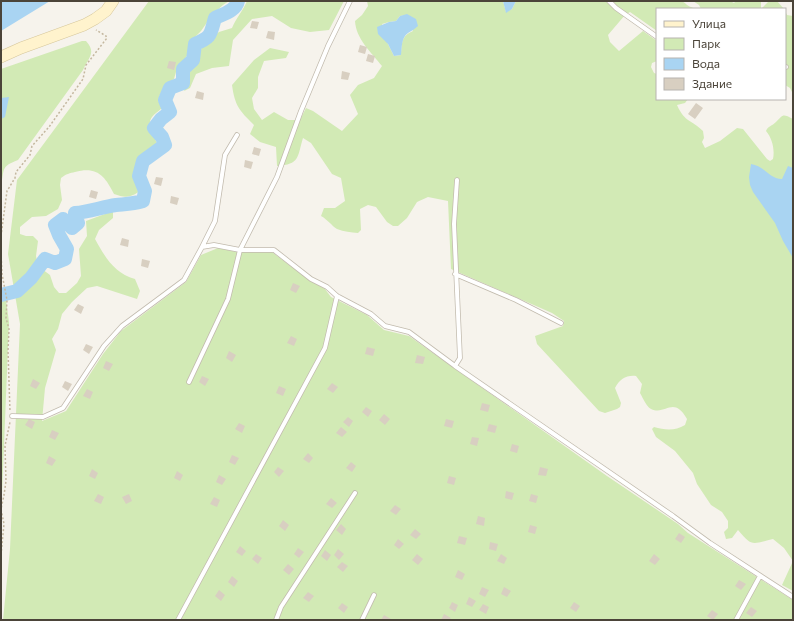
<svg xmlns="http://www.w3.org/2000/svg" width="794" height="621" viewBox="0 0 794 621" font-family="Commissioner,sans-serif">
<rect width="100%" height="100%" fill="#f6f3ec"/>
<path fill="#d2eab5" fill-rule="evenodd" d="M149,1H229L223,5L213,14L201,31L191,41L188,54L176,72L174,79C165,83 161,91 158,100L162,108C159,111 154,114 152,117C146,125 154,136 157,143C152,149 143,153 140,157C132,168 136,179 141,190C131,198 125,198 114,194C105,176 97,166 75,172C70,173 66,174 61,178L60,185L62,200L58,209L46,216L32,217L20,227V234L26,236H33L38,241L36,256L38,266L50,275L54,287L59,293H66L77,283L81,276L79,249L87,236L86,221L113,211V218L99,230L95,239C105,257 114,273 135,279L140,291L137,299L97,286L87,288L72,302L62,314L58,329L52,339L56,350L45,388L42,421L66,411L103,354L121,331L186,282L201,255L218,248L237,252H272L309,280L325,289L331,297L367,315L384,330L409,336L607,476L678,524L688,533L793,600V620H3L10,549L20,324L8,254L17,180Z
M247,1H344L329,30L310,32L291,28L272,16L252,19L233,40L229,66L212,68L196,74L190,88L184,91L187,84L188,70L198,61L202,46L204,43L219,32L232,28C236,18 243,11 247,1Z
M367,1H503L506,12L512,9L516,1H641V2L648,1H681C685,2 687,6 691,7C694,9 696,7 699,9H657V31L630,12L625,15L608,35L610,42L619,51L643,31L657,41V61L652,63L651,67L654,73L657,74V99H688L685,103L677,105C685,123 691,119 703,131L704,138L702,142L705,148L720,141L737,128L743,129L767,159L770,161L773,159C775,149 772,138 766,131C768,126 772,126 776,122C783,115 782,113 793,119V591L782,585L793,561L784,548L773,539C752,544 752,547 738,530L732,538L726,539L724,532L728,528V521L722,512L711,505L697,484L693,473L675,451L656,437L652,429L654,427C665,430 675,431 685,425L687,419C673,395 666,416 651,409C646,406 643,398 640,393L642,384L636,376C626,375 620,379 615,388L621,403L620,407L617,409L605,413L599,411L537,344L535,336L563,326L564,321L552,313L451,269L448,201L428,197L417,202L407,218L398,226H393L387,222L376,207L368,205L360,209L361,230L358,233C351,232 344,232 337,229C332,226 327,219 321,216L324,208H335L345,201L341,178L332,174L311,143L303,138C297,158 300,164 277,166L276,147L260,142L250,134L254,125C239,110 235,106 232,85L254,60L270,48L289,52L286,58L264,61L258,77V88L252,98L254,109L262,120L274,112L288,120H300L306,108L313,111L342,131L358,114L350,95L358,85L374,78L382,66C371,52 356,39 355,21L362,15L368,6ZM407,15L413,31C401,36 402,43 401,55L394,56L388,44L382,24L389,22L396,21L400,16Z
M693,1H730L734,3L736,1H761V9H701L699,5Z
M777,1L784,9H761L768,2Z
M785,11L787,15L793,16V94L790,88L785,85Z
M82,41H86C97,53 88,58 83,70L18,160C0,167 5,169 1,185V69Z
M1,297H4L6,300L9,322L1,520Z"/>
<path fill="#a9d4f2" d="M1,1H50L1,31Z
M503,1H516L512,9L506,13Z
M407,14L416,19L418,26C415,29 411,31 408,33C401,38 402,48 401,55L394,56L388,44L378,34L377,27L389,22L396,21L400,16Z
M9,97L5,117L1,119V98Z
M751,164C765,166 769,179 782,179L788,166L793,168V258L783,241L775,223L753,192L750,185L749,177Z"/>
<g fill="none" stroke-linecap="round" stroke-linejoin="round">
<path stroke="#a9d4f2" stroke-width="14" d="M1,295L17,291L31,278L45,259L55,263L65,259L67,249L59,235L55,225L63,219L72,228L78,223L75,213C89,212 102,207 116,205C126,204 133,204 143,201L145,191L139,176L143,161L165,145L162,137L154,128L161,119L170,112L165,100L170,88L183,83V69L193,60L195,44C212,37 210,35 215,18C223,14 236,11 238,1"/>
</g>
<path fill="#d8cfc1" d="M252,21L259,22L257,29L250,28Z
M268,31L275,32L274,40L266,38Z
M360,45L367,47L365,54L358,52Z
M368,54L375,56L373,63L366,61Z
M169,61L176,62L174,70L167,68Z
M342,71L350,73L348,80L341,79Z
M197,91L204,93L203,100L195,98Z
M696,103L703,108L695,119L688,114Z
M254,147L261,149L259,156L252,154Z
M245,160L253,162L251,169L244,167Z
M156,177L163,178L161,186L154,184Z
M91,190L98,192L96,199L89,197Z
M171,196L179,198L177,205L170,203Z
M122,238L129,240L128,247L120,245Z
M142,259L150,261L148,268L141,266Z
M293,283L300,286L296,293L290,290Z
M78,304L84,307L81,314L74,310Z
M291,336L297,339L294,346L287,343Z
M86,344L93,347L89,354L83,350Z
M367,347L375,349L373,356L365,354Z
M229,351L236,355L232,362L226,358Z
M417,355L425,357L423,364L415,363Z
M106,361L113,364L109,371L103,368Z
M202,376L209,379L205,386L199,382Z
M33,379L40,383L36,389L30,386Z
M65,381L72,384L68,391L62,387Z
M332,383L338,387L333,393L327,389Z
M279,386L286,389L283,396L276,393Z
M87,389L93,392L90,399L83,396Z
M482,403L490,405L488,412L480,410Z
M366,407L372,411L368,417L362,412Z
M384,414L390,419L385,425L379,420Z
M348,417L353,421L349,427L343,422Z
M29,419L35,422L32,429L25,425Z
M446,419L454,421L452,428L444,426Z
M239,423L245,426L242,433L235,429Z
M489,424L497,426L495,433L487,431Z
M341,427L347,432L342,437L336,433Z
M52,430L59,433L55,440L49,437Z
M472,437L479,438L477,446L470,444Z
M512,444L519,446L517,453L510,451Z
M308,453L313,458L309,463L303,459Z
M232,455L239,458L235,465L229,462Z
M49,456L56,460L52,466L46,463Z
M351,462L356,466L352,472L346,468Z
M278,467L284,471L279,477L274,472Z
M540,467L548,469L546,476L538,475Z
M92,469L98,473L95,479L89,476Z
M177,471L183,475L180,481L174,478Z
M219,475L226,479L222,485L216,482Z
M449,476L456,478L454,485L447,483Z
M506,491L514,493L512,500L505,498Z
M98,494L104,497L101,504L94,501Z
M129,494L132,501L126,504L122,497Z
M531,494L538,496L536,503L529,501Z
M214,497L220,500L217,507L210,504Z
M331,498L337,503L332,508L326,504Z
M395,505L401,509L396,515L390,511Z
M478,516L485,518L484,526L476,524Z
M283,520L289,525L285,531L279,526Z
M341,524L346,529L342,535L336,530Z
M530,525L537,527L535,534L528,532Z
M415,529L421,534L416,539L410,535Z
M679,533L685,537L681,543L675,539Z
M459,536L467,538L465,545L457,543Z
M398,539L404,544L399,549L394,545Z
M490,542L498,544L496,551L489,549Z
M240,546L246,551L242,556L236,552Z
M298,548L304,552L299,558L294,554Z
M338,549L344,554L339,560L334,555Z
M325,550L331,555L327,561L321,556Z
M256,554L262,558L258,564L252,559Z
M417,554L423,559L418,565L412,560Z
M501,554L507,558L504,564L497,561Z
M654,554L660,559L655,565L649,561Z
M342,562L348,566L343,572L337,567Z
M288,564L294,569L289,575L283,570Z
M458,570L465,574L462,580L455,577Z
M232,576L238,581L234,587L228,582Z
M739,580L746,584L741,590L735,586Z
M482,587L489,590L485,597L479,594Z
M504,587L511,591L507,597L501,594Z
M219,590L225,595L221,601L215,596Z
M308,592L314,596L309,602L303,598Z
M469,597L476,601L472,607L466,604Z
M452,602L458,605L455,612L449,608Z
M574,602L580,606L576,612L570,608Z
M342,603L348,607L344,613L338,608Z
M483,604L489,607L486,614L479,610Z
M751,607L757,611L752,617L746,613Z
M712,610L718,614L713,620L707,616Z
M444,614L451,618L449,620H441Z
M384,615L391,619L390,620H381Z"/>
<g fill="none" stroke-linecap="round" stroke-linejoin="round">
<defs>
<path id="lane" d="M609,1L616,8L657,37
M785,67H786
M202,247L215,221L225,155L237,135
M455,274L516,300L561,323
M455,366L460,358L454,224L457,180
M189,382L228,299L240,250L277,177L301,111L328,46L350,1
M12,416L43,417L63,408L104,346L122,326L184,280L202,247L214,245L240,250H274L311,279L327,287L337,296L371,314L385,326L409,332L455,366L673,516L710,543L793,597
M178,620L325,348L337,296
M276,620L281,607L355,493
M362,620L374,595
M736,620L760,576"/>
<path id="secondary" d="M1,57L21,48L84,25L95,19L106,11L113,1"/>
</defs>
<use href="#lane" stroke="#c2bbae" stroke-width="5.5"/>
<use href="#secondary" stroke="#d6c79b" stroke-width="12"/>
<path stroke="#c4b79f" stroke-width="1.5" stroke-dasharray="2 2" stroke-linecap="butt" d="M1,236L7,191L15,178L16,172L30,155L32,146L49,127L83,79L86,65L107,38L106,36L96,30
M1,253L2,274L7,300L6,318L9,329L8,351L10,412
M1,555L4,524L1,509L4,495L6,481L5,446L10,422"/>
<use href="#lane" stroke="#fff" stroke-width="4"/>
<use href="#secondary" stroke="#fff3cd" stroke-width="11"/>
</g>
<rect width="794" height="621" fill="none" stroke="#4b4439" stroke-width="4"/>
<rect x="656" y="8" width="130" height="92" fill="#ffffff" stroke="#b7b4b0"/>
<rect x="664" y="21" width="20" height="6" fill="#fff3cd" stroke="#b7b4b0"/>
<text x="692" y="28" font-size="12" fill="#4b4439">Улица</text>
<rect x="664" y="38" width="20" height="12" fill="#d2eab5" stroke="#b7b4b0"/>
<text x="692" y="48" font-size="12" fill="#4b4439">Парк</text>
<rect x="664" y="58" width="20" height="12" fill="#a9d4f2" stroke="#b7b4b0"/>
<text x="692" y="68" font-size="12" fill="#4b4439">Вода</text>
<rect x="664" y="78" width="20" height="12" fill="#d8cfc1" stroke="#b7b4b0"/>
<text x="692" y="88" font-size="12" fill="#4b4439">Здание</text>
</svg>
